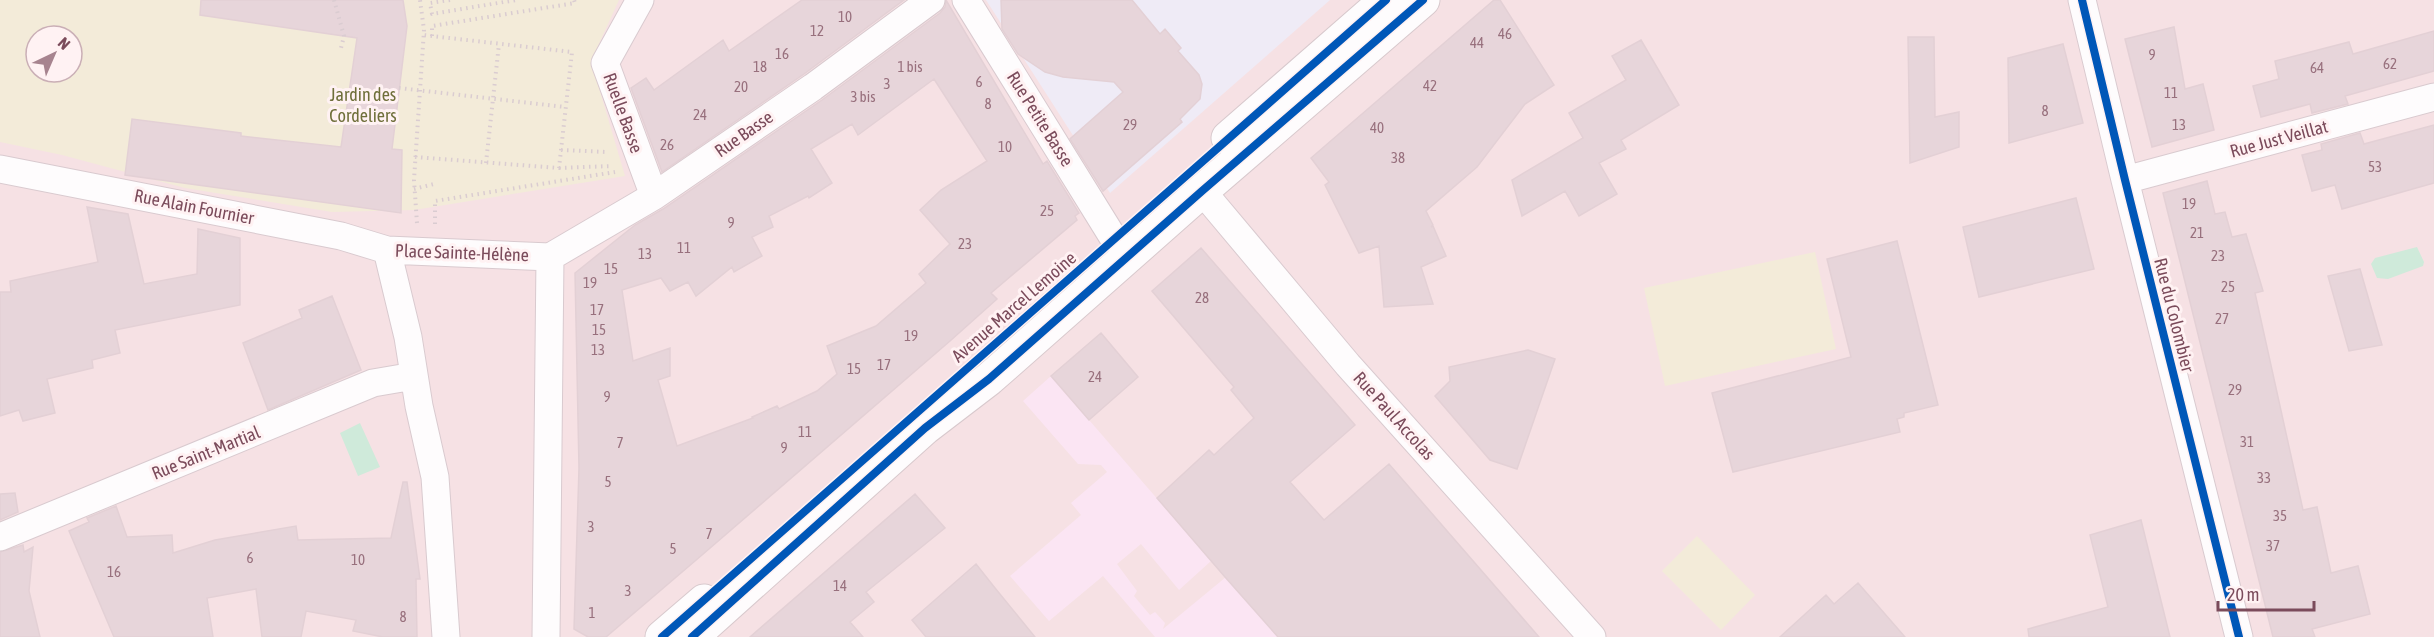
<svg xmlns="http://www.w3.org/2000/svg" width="2434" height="637" viewBox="0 0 2434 637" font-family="'Asap Condensed',sans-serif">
<rect width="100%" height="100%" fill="#faeef0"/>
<path fill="#f6e1e4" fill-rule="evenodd" d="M0,0H2434V637H0ZM36,36H72V72H36Z"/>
<path fill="#efebf6" d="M986,0H1330L1110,193Z"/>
<path fill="#fbe5f3" d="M1051,376L1211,561L1179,590L1141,544L1117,564L1137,591L1134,596L1150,615L1155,612L1165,623L1163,629L1226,577L1278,637H1155L1103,576L1049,621L1010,576L1081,515L1071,503L1107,472L1101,465L1078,464L1023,401Z"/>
<path fill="#f3ebd9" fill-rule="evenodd" d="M0,0H619L591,61L625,176L414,210L332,212L185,188L62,155L0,142ZM36,36H72V72H36Z
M1815,252L1836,349L1665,386L1644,288Z
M1697,536L1755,595L1721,630L1662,571Z"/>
<path fill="#cfeada" d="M2417,247L2424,262L2423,266L2388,279L2377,278L2371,264L2375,258Z
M360,423L380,467L358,476L340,433Z"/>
<path fill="#e7d5da" stroke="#e3d0d5" stroke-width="1.5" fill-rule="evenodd" d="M201,0H403L407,26L392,149L402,150L401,213L125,175L132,119L241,133V136L341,147L357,38L200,15Z
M802,0H904L804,74L662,172L631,88L646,78L654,90L723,40L729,51Z
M946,0L1043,164L1047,161L1079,213L1075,216L1077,220L991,293L997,299L950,341L702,555L606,637H588L574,629L579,468L575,273L635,225L663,209L822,100L940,13L945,7ZM934,79L987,161L941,190L920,210L950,244L919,274L926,283L876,326L827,346L837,374L817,391L779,409L777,406L752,417L753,418L677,446L658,380L670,376V348L633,361L622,290L661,278L670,291L688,282L696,296L732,267L734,272L762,256L752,237L773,227L769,216L808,196L809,198L832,183L811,149L852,124L858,135Z
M1001,0H1132L1160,34L1165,29L1181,48L1178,51L1199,75L1202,84L1200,99L1180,119L1182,122L1103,191L1070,139L1123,92L1114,82L1063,77L1045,72L1018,54L1002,29Z
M1494,0H1500L1554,85L1525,104L1477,167L1426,211L1433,225L1431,227L1433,226L1446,256L1421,267L1433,304L1384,307L1379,246L1359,253L1325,185L1329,182L1311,158Z
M2174,27L2185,89L2203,84L2214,130L2152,147L2125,39Z
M2434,31V71L2345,96L2348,104L2312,113L2310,104L2261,117L2253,86L2279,79L2275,61L2349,42L2353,54Z
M1908,37H1934L1935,117L1959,112V147L1910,163Z
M1641,40L1679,105L1621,140L1626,149L1599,163L1617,194L1579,216L1565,191L1522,216L1512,180L1583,138L1569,113L1626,80L1612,56Z
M2063,44L2083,123L2009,143L2008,58Z
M2434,125V183L2342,209L2335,185L2312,191L2302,155L2322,150L2321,144L2360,133L2364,144Z
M2207,181L2215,214L2225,212L2232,237L2246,234L2263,291L2255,293L2303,510L2317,507L2331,573L2358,566L2370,614L2312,629L2315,637H2273L2163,193Z
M2076,198L2094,269L1979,297L1963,227Z
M87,207L128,214L144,284L197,274L198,229L240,238V305L115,330L120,353L92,360L93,368L47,379L55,413L23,421L19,410L0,416V292H11L10,281L98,262Z
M1897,241L1938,405L1904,413V417L1897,419L1900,432L1733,472L1712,393L1851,357L1827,259Z
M1201,248L1355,425L1290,482L1324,520L1389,464L1539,637H1278L1225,577L1157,498L1209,450L1214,455L1254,418L1231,390L1234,387L1152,291Z
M2360,269L2382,345L2349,351L2328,276Z
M332,296L361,370L268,410L243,343L302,318L299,310Z
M1101,333L1138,377L1089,420L1051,376Z
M1528,350L1555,359L1517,469L1490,460L1435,396L1450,381L1449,367Z
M403,482H407L420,579H416L417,637H383L353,631L356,620L306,611L301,637H262L256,589L207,598L213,637H114L69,531L89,522L87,518L116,506L127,537L172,535L173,553L215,540L296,526L298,540L391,538Z
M15,493L18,512L0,520V494Z
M915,494L945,528L866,592L874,602L850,622L863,637H750Z
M2141,520L2170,637H2029L2028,629L2108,607L2090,535Z
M23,545L24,552L33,547L29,591L40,637H0V552Z
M976,564L995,588L1035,637H926L912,620Z
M1858,583L1905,637H1780L1826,595L1834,604Z"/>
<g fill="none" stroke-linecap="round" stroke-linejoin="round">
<defs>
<path id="street" d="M640,0L605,63L654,196
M966,0L1114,239
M2082,0L2125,180L2239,637
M0,169L341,236L387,250L550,257
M2125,180L2434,97
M1202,191L1348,365L1592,637
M387,250L408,337L419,406L435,477L446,637
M550,257L654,196L813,87L931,0
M0,537L373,383L414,376
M546,637L550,257"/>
<path id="secondary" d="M1228,138L1386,0
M662,637L704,601
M692,637L925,428L989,379L1202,191L1423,0"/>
</defs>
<use href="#street" stroke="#d9cacf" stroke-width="29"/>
<use href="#secondary" stroke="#d8c9cd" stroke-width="35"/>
<path stroke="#daccd1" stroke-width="4" stroke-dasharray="1.5 4.5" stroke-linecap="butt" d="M334,0L344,36L341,48
M450,0L430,3L432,14L516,0
M432,36V26L575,3L574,0
M399,88L565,107
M561,150L607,152
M415,157L559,168L572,52L423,35
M486,163L499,44
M559,168L612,166
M414,189L434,184
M417,223L414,180L424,30L420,0
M435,224V201L615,172"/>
<use href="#street" stroke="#fefcfd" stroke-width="27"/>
<use href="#secondary" stroke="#fefcfd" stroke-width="33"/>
<defs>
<path id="cycleway" d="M2082,0L2125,180L2239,637
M662,637L1386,0
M692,637L925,428L989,379L1202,191L1423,0"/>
</defs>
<use href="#cycleway" stroke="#fff2f3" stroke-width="11"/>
<use href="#cycleway" stroke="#0057b8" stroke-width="8"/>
</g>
<g text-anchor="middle" stroke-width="6" stroke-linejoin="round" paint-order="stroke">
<g font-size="15" fill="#98707d">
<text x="845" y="22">10</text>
<text x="817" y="36">12</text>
<text x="1505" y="39">46</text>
<text x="1477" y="48">44</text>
<text x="782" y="59">16</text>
<text x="2152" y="60">9</text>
<text x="2390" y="69">62</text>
<text x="760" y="72">18</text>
<text x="910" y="72">1 bis</text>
<text x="2317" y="73">64</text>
<text x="979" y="87">6</text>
<text x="887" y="89">3</text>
<text x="1430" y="91">42</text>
<text x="741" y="92">20</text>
<text x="2171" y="98">11</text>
<text x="863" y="102">3 bis</text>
<text x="988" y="109">8</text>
<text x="2045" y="116">8</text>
<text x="700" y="120">24</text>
<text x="1130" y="130">29</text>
<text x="2179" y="130">13</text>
<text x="1377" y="133">40</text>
<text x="667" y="150">26</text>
<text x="1005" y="152">10</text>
<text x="1398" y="163">38</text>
<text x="2375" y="172">53</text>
<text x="2189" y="209">19</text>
<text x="1047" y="216">25</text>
<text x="731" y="228">9</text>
<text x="2197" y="238">21</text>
<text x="965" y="249">23</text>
<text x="684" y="253">11</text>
<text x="645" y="259">13</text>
<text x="2218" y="261">23</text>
<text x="611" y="274">15</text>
<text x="590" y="288">19</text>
<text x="2228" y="292">25</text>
<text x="1202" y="303">28</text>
<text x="597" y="315">17</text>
<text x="2222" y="324">27</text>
<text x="599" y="335">15</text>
<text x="911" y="341">19</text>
<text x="598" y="355">13</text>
<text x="884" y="370">17</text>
<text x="854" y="374">15</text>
<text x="1095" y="382">24</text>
<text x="2235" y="395">29</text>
<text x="607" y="402">9</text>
<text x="805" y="437">11</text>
<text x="2247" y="447">31</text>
<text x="620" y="448">7</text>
<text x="784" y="453">9</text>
<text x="2264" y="483">33</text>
<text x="608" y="487">5</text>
<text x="2280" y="521">35</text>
<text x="591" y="532">3</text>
<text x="709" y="539">7</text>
<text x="2273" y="551">37</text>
<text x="673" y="554">5</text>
<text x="250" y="563">6</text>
<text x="358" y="565">10</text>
<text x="114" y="577">16</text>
<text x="840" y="591">14</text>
<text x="628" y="596">3</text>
<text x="592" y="618">1</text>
<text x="403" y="622">8</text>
</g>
<g font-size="18" fill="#6f6f3a" stroke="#fff2f3">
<text x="363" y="101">Jardin des<tspan x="363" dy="21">Cordeliers</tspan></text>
</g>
<g font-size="18" fill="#7b4b5b" stroke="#fff2f3">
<text transform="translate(623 113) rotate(70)" y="6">Ruelle Basse</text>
<text transform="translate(1040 119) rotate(58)" y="6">Rue Petite Basse</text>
<text transform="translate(744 134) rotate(-35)" y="6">Rue Basse</text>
<text transform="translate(2279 139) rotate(-15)" y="6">Rue Just Veillat</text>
<text transform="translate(194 207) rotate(11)" y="6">Rue Alain Fournier</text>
<text transform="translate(462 253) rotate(2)" y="6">Place Sainte-Hélène</text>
<text transform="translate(1014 307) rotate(-41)" y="6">Avenue Marcel Lemoine</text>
<text transform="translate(2174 315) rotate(76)" y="6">Rue du Colombier</text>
<text transform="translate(1394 416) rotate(48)" y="6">Rue Paul Accolas</text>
<text transform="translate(206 453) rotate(-22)" y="6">Rue Saint-Martial</text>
</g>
</g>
<g transform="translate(54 54) rotate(44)"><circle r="28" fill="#fff2f3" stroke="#caafb6" stroke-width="1.5"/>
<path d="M0-4.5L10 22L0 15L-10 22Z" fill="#a7848f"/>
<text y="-9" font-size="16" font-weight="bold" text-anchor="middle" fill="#7b4b5b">N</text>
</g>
<path d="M2218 601v9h96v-9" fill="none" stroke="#7b4b5b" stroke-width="3"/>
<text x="2227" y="601" font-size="18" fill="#7b4b5b" stroke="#fff2f3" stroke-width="4.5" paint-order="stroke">20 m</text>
</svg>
